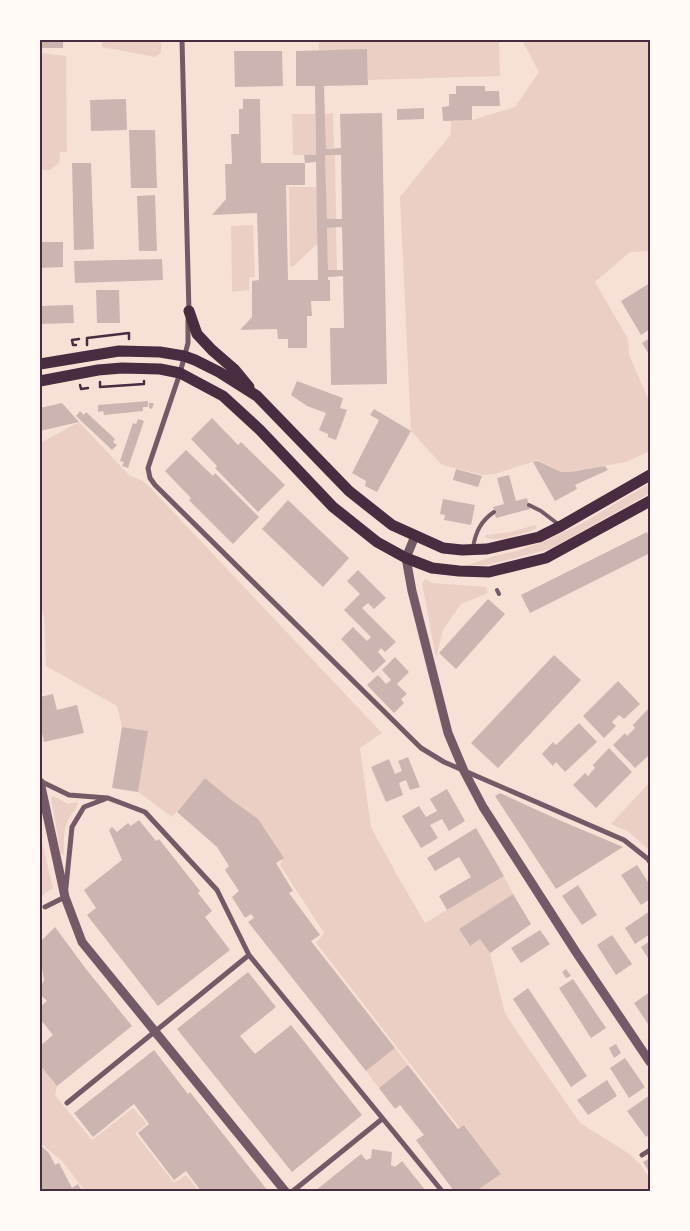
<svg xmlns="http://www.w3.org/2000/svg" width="690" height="1231" viewBox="0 0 690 1231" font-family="Roboto,sans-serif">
<rect width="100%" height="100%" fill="#f7e1d7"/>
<path fill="#ebcfc5" d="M102,40H161V53L155,57L102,47Z
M319,40L499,41L500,76L368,80L367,50H319Z
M522,40H650V251L630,252L595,282L628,339L629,355L650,403V451L626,462L570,472H561L538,460L495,474L483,475L442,465L411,431L400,197L451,134V121L472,120L515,107L539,72Z
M40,51L41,53L66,56L67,152H60L59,163L50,170H40Z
M333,113L334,148L326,149L325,114Z
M292,114H315L316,155H293Z
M325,155H335L336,219H327Z
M289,187H317L318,243L294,266L290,267Z
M253,225L255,277L249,278V290L232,292L231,226Z
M327,228H336L337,270H328Z
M79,422L129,475L145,482L382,733L360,748L371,827L397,875L425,923L504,876L513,894L459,929L469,946L480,939L490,953L505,1013L520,1036L580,1123L628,1153L640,1164L650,1179V1191H476L501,1174L465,1125L460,1128L316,943L324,933L280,865L283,858L258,819L229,798L205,778L172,817L138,792L147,731L122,727L117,706L46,666L44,615L40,608V443Z
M650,483V493L550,549L487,565L465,566L497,555L513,552L545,541L581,524Z
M535,525L537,527L536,529C521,534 499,542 485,538L486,535L511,532Z
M426,579L432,583L486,587L488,593L461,604L443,630L436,658L422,583Z
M650,782V851L629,832L611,824Z
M54,796L68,804L78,802C77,809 71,814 68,820C63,831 64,843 64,854L61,855L51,797Z
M43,846L53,888L40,897V847Z
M395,1048L408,1065L379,1088L366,1071Z
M40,1065L57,1086L55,1095L92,1140L133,1108L147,1124L135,1133L174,1183L186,1175L199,1191H85L62,1161L40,1143Z"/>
<path fill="#ccb4b1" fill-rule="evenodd" d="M42,40H63V48H42Z
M367,49L368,85L324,86L326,149L341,148L340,114L382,113L387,384L331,385L330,328H344L343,276L328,277V280H330V301H311L312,316H307V348H288V339H278L277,329L240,330L252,317V281L259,280L257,213L212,215L226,199L225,164H232L231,134H239V109H243V99H260L261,163H305V185H286L288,280H318L316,162L305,163L304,155H316L315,86H296V51ZM325,155H341L342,219H327ZM342,227L343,270H328L327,228Z
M234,51H282L283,86L235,87Z
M456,86H485V91H499L500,106H472V120L443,121L442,107L449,106V94H456Z
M126,99L127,130L91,131L90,100Z
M424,108V119L397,120V109Z
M129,130H155L157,188H131Z
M72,163H91L94,249L74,250Z
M155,195L157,251H139L137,196Z
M40,242H63V267L40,268Z
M162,259L163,280L75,283L74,261Z
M650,283V329L641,335L621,301Z
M96,290H119L120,323H97Z
M73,305L74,323L40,324V306Z
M650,338V356L642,343Z
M297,381L343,398L340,408L347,410L336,440L328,437V434L319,430L326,413L307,406L291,395Z
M148,401V407H143V411L104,415L103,411L98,412V405Z
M62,403L79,422L40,431V408Z
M149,403H154L152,409L149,408Z
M374,409L411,431L377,492L365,486L366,481L352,473L379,420L370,415Z
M80,411L84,415L86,412L115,439L113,442L117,445L112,450L76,416Z
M212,418L238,445L241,442L285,485L258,512L215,468L217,466L191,439Z
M138,419L144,421L128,468L122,466L124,462L120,461L133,423L136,424Z
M186,450L213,476L215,473L259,517L233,544L189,500L191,498L165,471Z
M538,461L561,472H570L605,466L608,470L575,485L577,489L555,501L533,462Z
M456,469L482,476L478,487L453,480Z
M509,475L516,501L527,498L530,509L496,518L493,507L504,504L497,478Z
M443,499L475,505L471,525L444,520L445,515L440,514Z
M288,500L349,558L323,587L262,529Z
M647,532L650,539V553L530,613L521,595Z
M358,570L386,598L374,609L368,603L362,608L396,642L385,652L381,648L378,652L386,661L373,673L341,639L353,627L367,641L371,637L344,610L360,594L347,581Z
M488,599L505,614L456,669L439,653Z
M554,655L581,680L498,768L471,743Z
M395,657L409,672L397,684L407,694L401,699L404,703L394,713L367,685L378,675L386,684L391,680L382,670Z
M618,681L640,704L624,719L619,715L612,722L616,726L604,738L583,716Z
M53,694L57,710L77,705L84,733L44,742L40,723V697Z
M649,708L650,754L635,768L613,745L625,733L627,736L635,728L633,725Z
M579,723L597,742L565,772L556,762L553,766L542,754L553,742L556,745Z
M122,727L148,731L138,792L112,788Z
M609,748L632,772L596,808L573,785L585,773L588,776L595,768L593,765Z
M408,757L420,787L410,790L406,780L399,783L403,795L386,802L371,767L389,759L395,774L402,771L398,761Z
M205,778L229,798L258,819L284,858L276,863L293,891L289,893L320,935L311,941L395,1048L366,1071L248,922L254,918L251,914L245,918L232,897L239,891L225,870L229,866L217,847L177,812Z
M447,789L465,821L449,831L442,819L430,825L438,838L421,848L402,816L419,806L426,817L437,811L430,799Z
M500,793L559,820L623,847L556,889L495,796Z
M139,820L156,841L159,839L200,891L198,893L212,911L205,917L230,950L158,1006L87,915L96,908L84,890L122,860L109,830L112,827L117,832L128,823L131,826Z
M476,828L504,876L447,910L439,896L471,877L459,857L435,871L427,858Z
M637,865L650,885V899L641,905L621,875Z
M578,885L597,915L582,925L562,896Z
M513,894L531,924L490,953L480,939L470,946L459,929Z
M650,911V934L635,944L625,928Z
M55,927L86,969L132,1026L57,1086L40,1065V1046L53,1035L40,1019V1007L47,1001L40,994V988L44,980L40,956V942Z
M540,930L550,944L521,963L511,948Z
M612,935L632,964L616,975L597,945Z
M650,941V961L641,947Z
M566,969L571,976L566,978L562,972Z
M248,972L276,1007L240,1036L255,1054L291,1025L362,1115L292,1172L177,1029Z
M573,979L606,1028L591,1038L559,988Z
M528,988L587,1076L571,1087L513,999Z
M650,992V1027L634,1003Z
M616,1044L621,1053L614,1058L609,1048Z
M154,1050L188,1094L190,1092L268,1191H201L186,1171L174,1180L138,1133L149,1124L134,1104L93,1137L74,1113Z
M625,1058L645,1087L629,1098L610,1068Z
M408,1065L458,1129L464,1125L501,1174L476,1191H454L416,1140L424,1135L400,1105L395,1109L379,1088Z
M607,1080L617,1096L588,1115L577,1100Z
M650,1095V1134L646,1137L627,1111Z
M40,1145L49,1153L55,1165L59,1163L72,1188L78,1184L82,1191H40Z
M372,1149L392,1152L391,1165L395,1167L402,1161L426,1191H315L361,1154L366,1160L371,1158Z
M650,1158V1173L643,1162Z"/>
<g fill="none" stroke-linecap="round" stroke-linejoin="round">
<path stroke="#4a2c40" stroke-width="2.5" d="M76,345H73L72,340L79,339
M87,345V338L129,333V339
M100,382V387L144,384V381
M80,385L81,389L88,388"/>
<path stroke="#755966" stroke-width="4" d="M529,505L541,511L558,524
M473,547C476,531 481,521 494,512
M497,590L499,594"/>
<path stroke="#755966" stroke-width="5" d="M182,40L189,312
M188,320V343L180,373L148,468L150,478L155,485L421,748L444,762L624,840L648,859L650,862
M40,781L69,795L108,798L145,812L217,890L249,955L442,1191
M45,907L65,897L72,827L84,807L105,799
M67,1103L249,955
M642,1155L650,1150
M293,1191L382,1119"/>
<path stroke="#755966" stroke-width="9" d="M415,536L406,558L412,591L448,733L464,771L483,807L576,952L650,1062
M40,782L65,897L82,942L285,1191"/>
<path stroke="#4a2c40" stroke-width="11" d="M189,311L197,334L212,350L235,370L249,387
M40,364L119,351L160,352L184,356L195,360L219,372L257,396L349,491L392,525L443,548L462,550L487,549L539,537L561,526L650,475
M40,381L98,370L122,368L160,369L180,373L223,396L260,430L333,507L377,542L406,558L432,568L459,571L489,572L546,558L650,501"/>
</g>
<rect width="690" height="1231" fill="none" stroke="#fffaf5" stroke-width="82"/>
<rect x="41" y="41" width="608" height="1149" fill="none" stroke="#4a2c40" stroke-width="2"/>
</svg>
